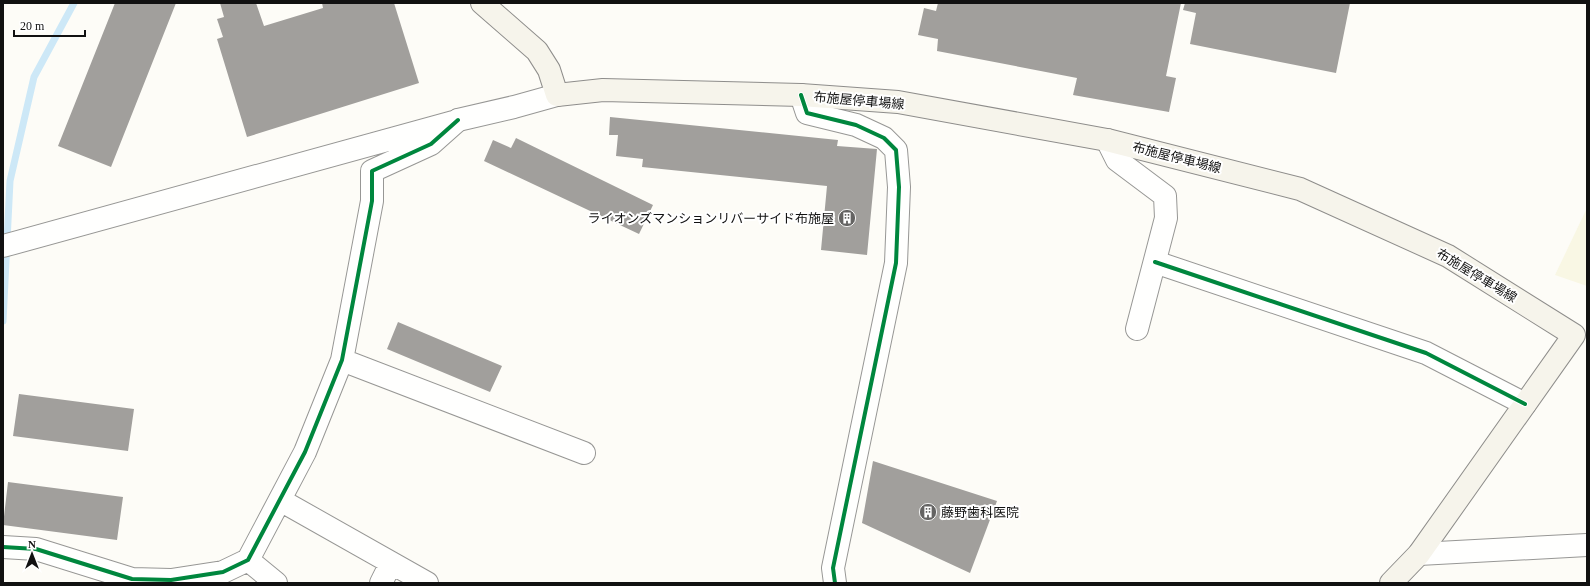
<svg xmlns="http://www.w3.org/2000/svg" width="1590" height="586" viewBox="0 0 1590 586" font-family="'Times New Roman','Noto Sans JP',serif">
<rect width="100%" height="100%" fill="#fdfcf7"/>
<path fill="#f9f7e4" d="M1587,208V286L1555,275Z"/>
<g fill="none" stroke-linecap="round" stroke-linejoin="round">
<path stroke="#cde8f7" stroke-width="7" d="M3,321L10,181L34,77L74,3"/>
</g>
<path fill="#a19f9c" d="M115,3H176L111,167L58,146Z
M220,3H256L264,26L323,8L322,3H394L419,83L247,137L217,39L223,37L217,19L224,17Z
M938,3H1181L1166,76L1176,78L1169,112L1073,95L1077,78L937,51L938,39L918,35L924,8L936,11Z
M1185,3H1350L1336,73L1190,44L1196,13L1183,10Z
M610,117L838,140L837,146L877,149L867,255L821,250L827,186L642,167L643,159L616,156L618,135H609Z
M516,138L653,205L639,234L484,161L493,140L511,148Z
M398,322L502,366L490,392L387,349Z
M19,394L134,409L128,451L13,436Z
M873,461L997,501L970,573L862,523Z
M8,482L123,497L117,540L3,525Z"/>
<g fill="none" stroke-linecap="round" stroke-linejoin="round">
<defs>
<path id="minor" d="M801,95L807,113L856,125L884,138L896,150L899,187L896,263L833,568L835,583
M1107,140L1117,160L1165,196L1166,218L1137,329
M3,246L453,122
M1155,262L1426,353L1525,404
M342,360L584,453
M280,500L427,583
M3,547L36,549L132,579L171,580L223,572L248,560L305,452L342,360L372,201V171L431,144L458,120
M1419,554L1587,545
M248,560L276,583
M381,583L391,563"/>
<path id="tertiary" d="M458,120L514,107L557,95"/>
<path id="secondary" d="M482,3L537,51L549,70L557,95L603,90L801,95L898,102L1107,140L1300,189L1448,256L1574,335L1419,554L1391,583"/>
</defs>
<use href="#minor" stroke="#979795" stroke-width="24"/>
<use href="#tertiary" stroke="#979795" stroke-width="24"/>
<use href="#secondary" stroke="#8e8d8b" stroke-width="24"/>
<use href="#minor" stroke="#fffffe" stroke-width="22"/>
<use href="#tertiary" stroke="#fffffe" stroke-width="22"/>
<use href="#secondary" stroke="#f6f4eb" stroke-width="22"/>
<defs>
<path id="cycleway" d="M801,95L807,113L856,125L884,138L896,150L899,187L896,263L833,568L835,583
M1155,262L1426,353L1525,404
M3,547L36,549L132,579L171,580L223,572L248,560L305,452L342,360L372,201V171L431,144L458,120"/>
</defs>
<use href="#cycleway" stroke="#fff" stroke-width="6"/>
<use href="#cycleway" stroke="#00873e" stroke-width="4"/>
</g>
<defs>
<symbol id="building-disc" viewBox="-11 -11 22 22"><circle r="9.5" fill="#646362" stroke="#fff"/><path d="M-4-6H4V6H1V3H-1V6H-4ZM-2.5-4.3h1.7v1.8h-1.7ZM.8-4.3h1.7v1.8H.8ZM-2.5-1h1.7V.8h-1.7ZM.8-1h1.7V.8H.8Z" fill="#fff"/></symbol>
</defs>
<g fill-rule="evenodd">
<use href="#building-disc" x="837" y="208" width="20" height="20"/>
<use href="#building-disc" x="918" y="502" width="20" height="20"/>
</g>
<g text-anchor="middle" stroke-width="4" stroke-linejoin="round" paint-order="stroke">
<g font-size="13" fill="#111" stroke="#fff">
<text transform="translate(859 100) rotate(5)" y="5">布施屋停車場線</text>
<text transform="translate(1177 157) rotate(14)" y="5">布施屋停車場線</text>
<text transform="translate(1477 275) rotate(31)" y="5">布施屋停車場線</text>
</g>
<g font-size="13" fill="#111" stroke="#fff" text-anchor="end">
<text x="834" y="223">ライオンズマンションリバーサイド布施屋</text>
<text x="941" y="517" text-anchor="start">藤野歯科医院</text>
</g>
</g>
<rect width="1590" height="586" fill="none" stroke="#111111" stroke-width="8"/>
<g transform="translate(32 554)" stroke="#ffffff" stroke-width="3" paint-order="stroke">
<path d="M0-3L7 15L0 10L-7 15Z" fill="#111111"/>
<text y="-6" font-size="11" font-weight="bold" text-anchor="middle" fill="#111111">N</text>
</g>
<path d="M14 30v6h71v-6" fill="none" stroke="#111111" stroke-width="2"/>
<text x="20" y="30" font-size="12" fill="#111111" stroke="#ffffff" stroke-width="3" paint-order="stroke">20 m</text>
</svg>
